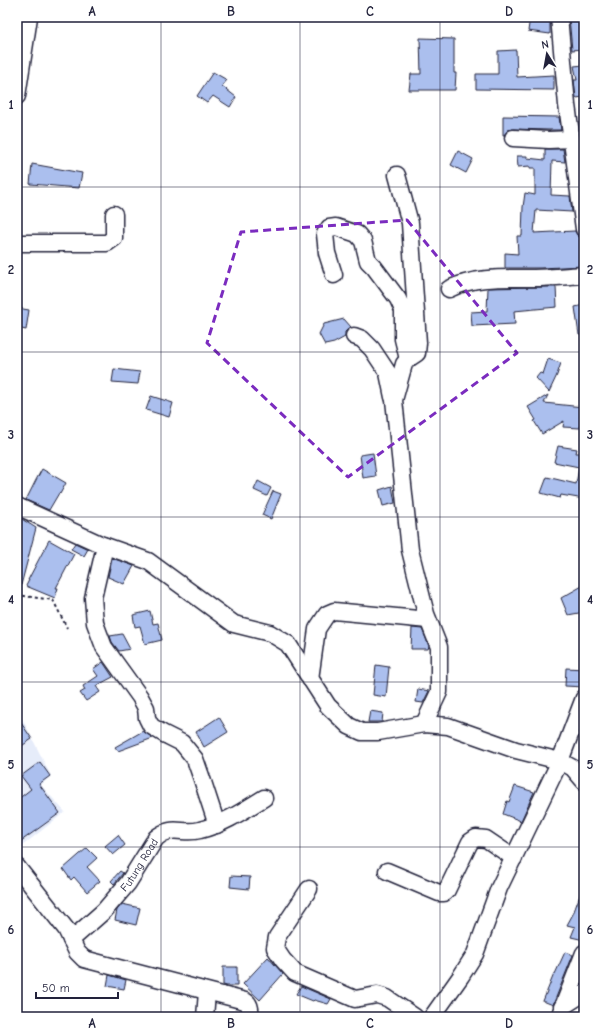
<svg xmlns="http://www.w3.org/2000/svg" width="601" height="1034" viewBox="0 0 601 1034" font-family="'Comic Neue',sans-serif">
<rect width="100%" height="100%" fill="#fff"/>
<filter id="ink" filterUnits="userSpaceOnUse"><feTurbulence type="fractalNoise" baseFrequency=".025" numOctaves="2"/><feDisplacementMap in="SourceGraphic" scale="8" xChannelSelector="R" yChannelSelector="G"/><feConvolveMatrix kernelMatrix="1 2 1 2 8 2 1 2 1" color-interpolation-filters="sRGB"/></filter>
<g filter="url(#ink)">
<path fill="#e6ecfa" d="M17,708L51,776L41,785L65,812L22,846L17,839Z"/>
<path fill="#abbfee" stroke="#22223b" d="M530,17L550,18V34L528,31Z
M569,17H583L584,28V49L572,50Z
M420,38L454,39V73H456L455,90H409L411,74H421Z
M516,50L517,77L554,75V90L476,89V74H498V51Z
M584,65V97L576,98L574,80H577L574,66Z
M213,72L227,80L222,86L236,97L230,107L213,96L207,103L197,96Z
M503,116L559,117L561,130H549L513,129L508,130L504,135H503Z
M545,149H563L565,162L552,161L551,195L570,196L572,212L536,210L534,233L575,231L577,235L582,238L583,254H584V266L540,268H505V253L518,254L517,236H522L523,207L525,193L535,195V168H530V166L518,167L517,156H527V158L545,160Z
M458,151L473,159L466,173L451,165Z
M32,164L82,173L79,188L30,184Z
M541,287H556L557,307L514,311L515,324L472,326L471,312L487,311L488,288Z
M584,305V334L579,335L575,307Z
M17,308L29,310L26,330L17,328Z
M344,319L351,327L348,329L345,332V337L334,343L325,345L319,334L324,324Z
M548,359L561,363L557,375L549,392L536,378L540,373L543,374Z
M114,369L140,372L138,384L112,382Z
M548,395L544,403L583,407L580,428L563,427L564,421L542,434L534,421L536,420L528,407Z
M151,396L173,403L169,417L146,410Z
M558,446L577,449L576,453H584V499L561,495L560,498L541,493L547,477L576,484L579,467L554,462Z
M373,453L376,476L363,478L360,455Z
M42,469L66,483L60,494L59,493L49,510L26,500L36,480Z
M258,481L271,488L267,496L254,490Z
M392,486L395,503L383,506L379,490Z
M273,491L281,494L271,519L262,515Z
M17,516L36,528L20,589H17Z
M49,540L74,554L56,588H58L55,598L26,586L29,580H28Z
M75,543L88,549L84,556L71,549Z
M112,558L134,566L124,584L108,577Z
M584,585V612L568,615L561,598Z
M150,611L153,624L158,623L162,640L145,644L140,626L135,627L133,615Z
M412,628L422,629L429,646L428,649H411Z
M122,634L130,649L119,651L112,642L110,636Z
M103,662L113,677L96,686L100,692L86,701L80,693L85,690L83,686L98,676L93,669Z
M376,665L389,667L386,697L373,695Z
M566,668L584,669V687L565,686Z
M418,689L429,691L423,703L416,702Z
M370,711L383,713L382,722H368Z
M17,717L32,739L17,749Z
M219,717L228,732L204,747L196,732Z
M143,731L153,738L118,751L115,747Z
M40,762L50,776L39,784L60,813L17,844V800L31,789L21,776Z
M515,786L534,792L521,821L503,814L507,801L509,802Z
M118,835L125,845L113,855L105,846Z
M87,848L97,858L87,867L100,881L87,892L74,877L71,880L63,869Z
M120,871L123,873L114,884L111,881Z
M231,876L250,877L249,889L230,887Z
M583,887H584V940L571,937L575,927L567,925L573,914Z
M122,904L140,908L136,925L115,920L117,910Z
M565,952L573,955L553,1005L543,1001L554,974H555Z
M268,957L283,974L260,1000L243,984Z
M223,967H237V986H227L223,985Z
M109,975L126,980L124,989L107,986Z
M301,986L331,999L328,1004L314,1000L313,1001L296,994Z"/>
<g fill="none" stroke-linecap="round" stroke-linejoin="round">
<defs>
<g id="minor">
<path d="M559,17L567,105L584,229"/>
<path d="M17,96L29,17"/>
<path d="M513,138L549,140L572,139"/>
<path d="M397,175L410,223L418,343L417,353L408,359L404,364L394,400L410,550L426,614L439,647V692L424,724"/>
<path d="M17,243H107L114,238V214"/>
<path d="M334,275L327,253L325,234L329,228L336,227L357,234L363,241L368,261L374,267L398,299L403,310V339L408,359"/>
<path d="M449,289C475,276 505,278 534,278C551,278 567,276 584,275"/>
<path d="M354,336L362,339L372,349L388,373L393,397"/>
<path d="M17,506L100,544L148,561L234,624L270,633L288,644L328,706L349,726L362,732H378L424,724L448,726L516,750L560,761L584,698"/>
<path d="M105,546L93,598L95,623L104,647L140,697L146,708L147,718L151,726L164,734L182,743L195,759L202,779L217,825"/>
<path d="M310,679L317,629L327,614L334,611L428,620"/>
<path d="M17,867L66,929L77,952L84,959L245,1001C251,1004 250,1011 251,1017"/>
<path d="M387,871L439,893H444L447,890L470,842L476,838L486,839L514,858"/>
<path d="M309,889L277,937L275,948L283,960L295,973L355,999L377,995L387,998L415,1017"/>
<path id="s1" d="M71,940L104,911L128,883L156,838C172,824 183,835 200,830C224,824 243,811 264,798"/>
<path d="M562,1007L584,993"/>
<path d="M205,1017L207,992"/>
<path d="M432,1017L461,976L475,954L499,888L560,761L573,768L584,781"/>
<path d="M559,1017L584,953"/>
</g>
</defs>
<use href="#minor" stroke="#22223b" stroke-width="19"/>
<path stroke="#22223b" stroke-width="2" stroke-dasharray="3 3" stroke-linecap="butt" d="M17,595L53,600L67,628"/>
<use href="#minor" stroke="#fff" stroke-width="16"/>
</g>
</g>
<path fill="none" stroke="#7b2cbf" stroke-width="3" stroke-dasharray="8 5" stroke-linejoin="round" d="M407,220L517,353L348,477L207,343L241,232Z"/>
<path fill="none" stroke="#22223b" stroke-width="1" stroke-opacity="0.55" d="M161,17V1017M300,17V1017M440,17V1017M17,187H584M17,352H584M17,517H584M17,682H584M17,847H584"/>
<g text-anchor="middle" stroke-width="4" stroke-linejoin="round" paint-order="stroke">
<g font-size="11" fill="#22223b" stroke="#fff">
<text dy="4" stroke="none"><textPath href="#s1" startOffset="102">Futung Road</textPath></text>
</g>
</g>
<rect width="601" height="1034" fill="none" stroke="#fff" stroke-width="44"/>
<g transform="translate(547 54) rotate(349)" stroke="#ffffff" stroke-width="3" paint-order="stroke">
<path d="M0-3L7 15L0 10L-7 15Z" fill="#22223b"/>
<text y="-6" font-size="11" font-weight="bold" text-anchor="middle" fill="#22223b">N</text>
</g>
<path d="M36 992v6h82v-6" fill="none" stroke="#22223b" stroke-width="2"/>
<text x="42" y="992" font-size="12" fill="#22223b" stroke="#ffffff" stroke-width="3" paint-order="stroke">50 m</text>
<rect x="22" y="22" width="557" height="990" fill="none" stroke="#22223b" stroke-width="1.5"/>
<g font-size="13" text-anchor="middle" font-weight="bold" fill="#22223b">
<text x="92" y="16">A</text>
<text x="231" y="16">B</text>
<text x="370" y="16">C</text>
<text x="509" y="16">D</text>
<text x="11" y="109">1</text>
<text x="590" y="109">1</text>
<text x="11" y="274">2</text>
<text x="590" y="274">2</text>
<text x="11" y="439">3</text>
<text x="590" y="439">3</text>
<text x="11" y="604">4</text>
<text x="590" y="604">4</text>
<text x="11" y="769">5</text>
<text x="590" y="769">5</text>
<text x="11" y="934">6</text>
<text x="590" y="934">6</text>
<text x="92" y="1028">A</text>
<text x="231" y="1028">B</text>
<text x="370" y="1028">C</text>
<text x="509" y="1028">D</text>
</g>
</svg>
